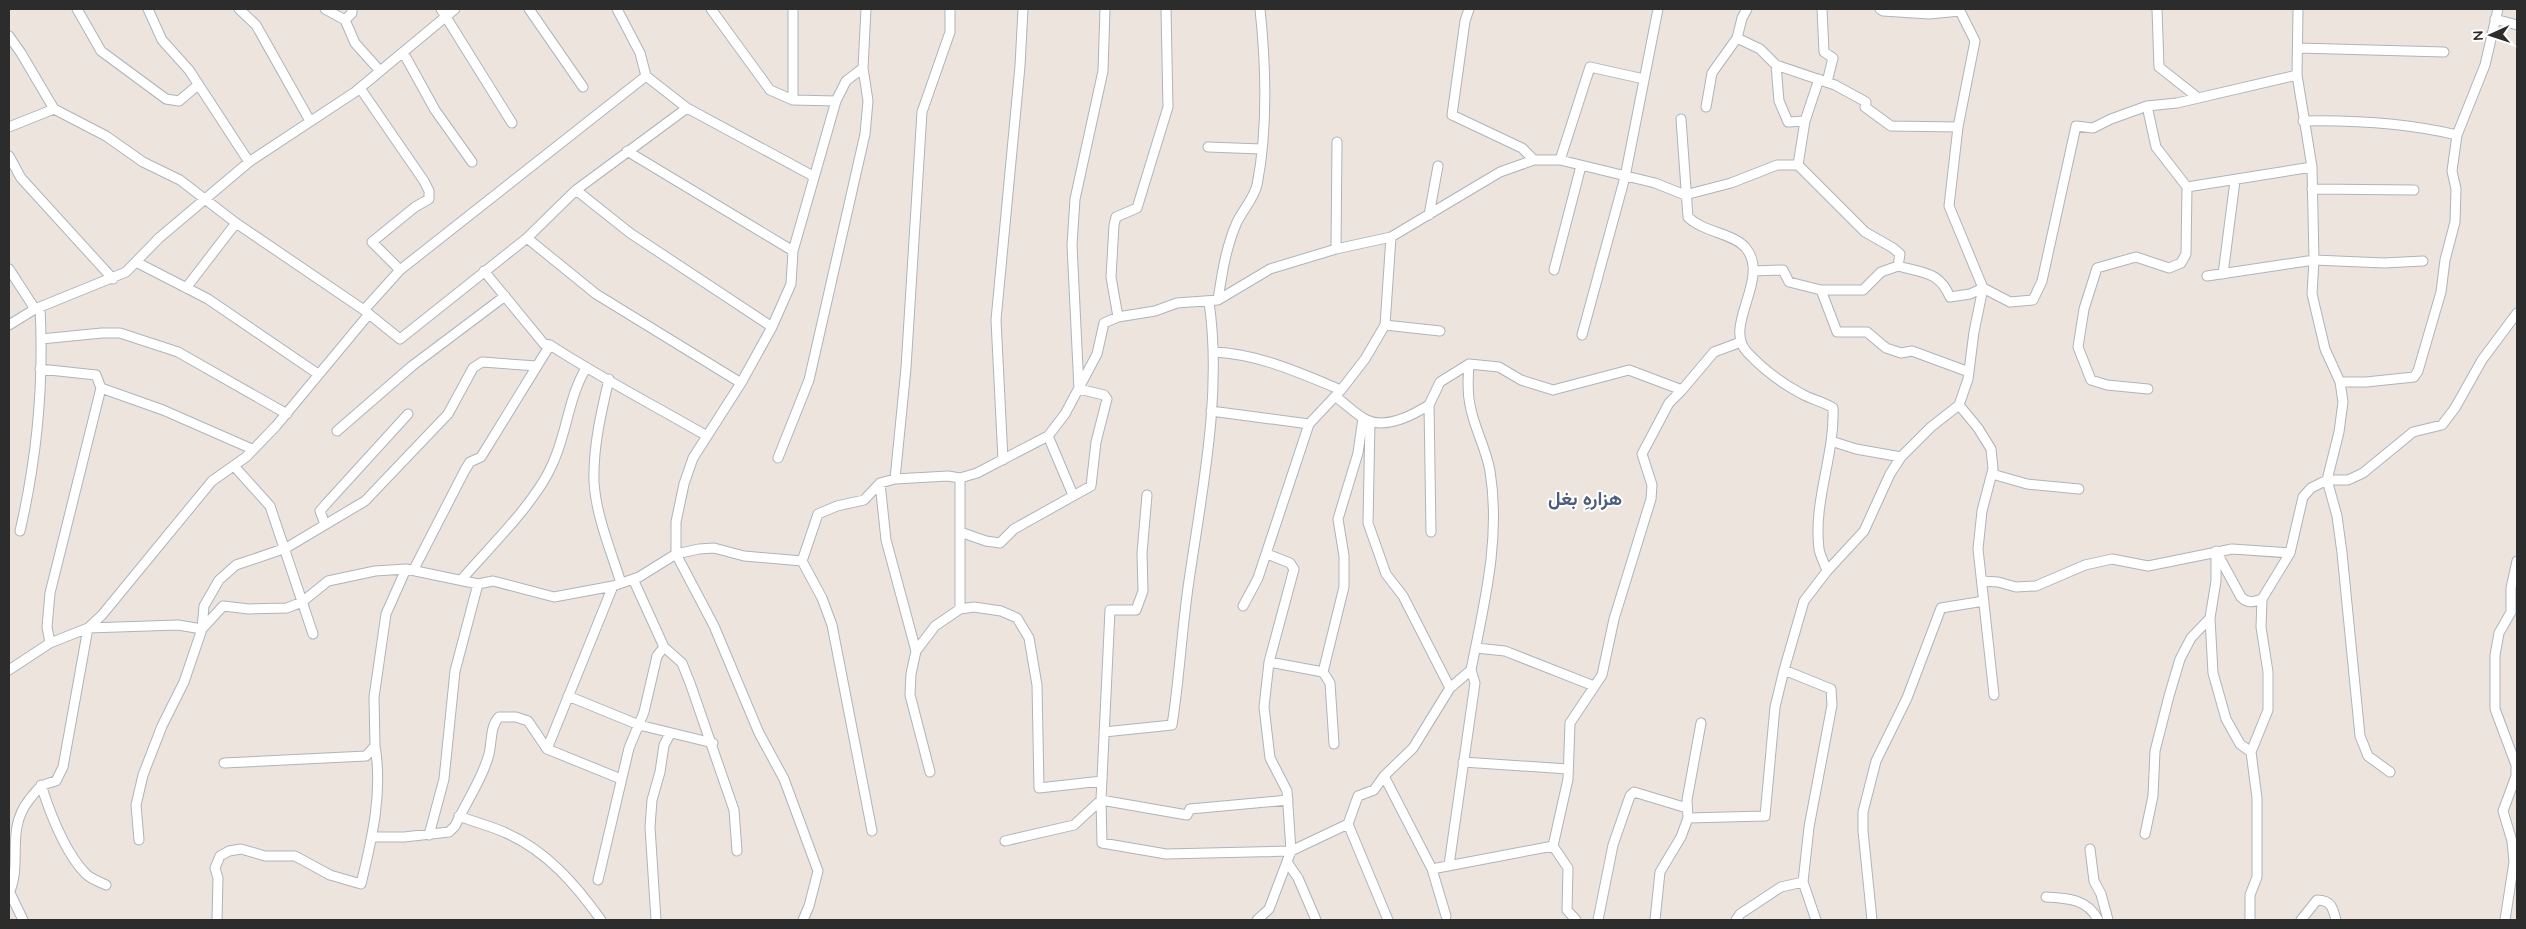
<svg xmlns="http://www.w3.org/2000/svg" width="2526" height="929" viewBox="0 0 2526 929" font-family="Quicksand,Vazirmatn,sans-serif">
<rect width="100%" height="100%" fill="#ede4de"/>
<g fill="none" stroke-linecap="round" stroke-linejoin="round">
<defs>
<path id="street" d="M77,9L101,51L166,99L179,101L198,85
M148,9L162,40L189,70L249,162
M239,9L256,25L310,121
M325,9L345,20L355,43L380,71
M441,9L512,123
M529,9L583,87
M617,9L640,53L646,76L687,108L813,176
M711,9L770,90L793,100L836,101
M1469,9L1465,21L1452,115L1522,148L1534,160
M1822,9L1824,52L1833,58L1827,82
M1880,9L1883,11L1929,14L1960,11
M2157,9L2159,67L2197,97
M2298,9L2297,75L2312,167L2314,260L2312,294L2325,349L2340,382L2343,402L2339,432L2327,480L2337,516L2342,553L2360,736L2368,756L2390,772
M2495,19L2517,25
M345,20L352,13V9
M9,36L21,53L54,109L106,136L143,162L180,180L236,223L364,310L400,339L527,238L576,190L687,108
M1737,38L1760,49L1776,65L1779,101L1788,122L1805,121L1798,165
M2298,48L2444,52
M403,52L435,110L472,162
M1776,65L1835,85L1866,102L1865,107L1891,126L1958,127
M360,88L424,181L429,191V199L415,207L372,242L400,270
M793,100V9
M2147,106L2156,147L2187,187L2312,167
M1706,107L1712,73L1737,38L1742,18L1747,9
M1681,119L1688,217C1703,232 1732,233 1745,247C1772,278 1722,325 1747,352C1762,368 1783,384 1802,394C1812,400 1823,401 1833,408C1835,455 1813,501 1819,549C1820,556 1825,564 1827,571L1864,531L1890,474L1901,457L1931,427L1959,405L1968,379L1974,332L1983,288L1949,206L1958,127L1975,41L1959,9
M1805,121L1819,79
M2303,121C2355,120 2406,123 2457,135
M9,127L54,109
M1208,147L1261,149
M627,151L793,251
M9,156L21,178L113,279
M1560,160L1590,67L1644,79
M2312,189L2414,190
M576,190L630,233L772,327
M1429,215L1438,166
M527,238L596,294L741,383
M1336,249L1337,142
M136,262L208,299L318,374
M9,269L35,309
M1554,270L1581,166
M484,271L544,344L550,345C601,378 655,406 707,436
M1753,271L1783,270L1789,282L1821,290H1863L1881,272L1898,266
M2223,274L2235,181
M2207,276L2314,260L2384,263L2423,261
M186,288L236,223
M1983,288L2010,302L2033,300L2042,281L2076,126L2093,128L2111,119L2147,106L2177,103L2297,75
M1821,290L1837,332H1867L1886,348L1901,353L1912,351L1969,372
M1218,300C1222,273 1226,247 1237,222C1243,210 1254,198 1257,185C1268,129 1266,66 1260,9
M364,310L400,270L646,76
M1118,317L1111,277L1114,225L1116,217L1137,208L1168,107L1166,9
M9,325L35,309L126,272L159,238L249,162L355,92L455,9
M1385,325L1440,331
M1582,335L1625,177L1658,9
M41,339L102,333H120L178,352L287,414
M1214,352C1259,354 1300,373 1341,390
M40,369L96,375L101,388L163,410L252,449
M609,379C601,413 593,447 594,482C596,516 611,551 621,583
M2340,382H2366L2414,377L2418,371L2441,292L2445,260L2455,222L2456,189L2452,171L2457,135L2485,65L2498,9
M2148,389L2107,385L2091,380L2078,347L2084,309L2097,268L2136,257L2169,268L2181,263L2186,254L2187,187
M1336,397C1346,404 1356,415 1367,420C1386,429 1413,415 1429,405
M1959,405L1978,428L1991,449L1993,469L1982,511L1978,549L1994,695
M1211,411L1309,424
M1370,421L1368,523L1386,574L1403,596L1450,688
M337,431L412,366L505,296
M1048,436L1073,495
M1831,441L1856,449L1901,457
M778,458L809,380L865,134L868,101L863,68L866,9
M1003,460L996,320L1020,66L1023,9
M234,466L270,506L313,634
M1992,474L2027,484L2079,489
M960,478V609
M895,479L906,368L922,112L950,32V9
M880,483L886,540L916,651
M1147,495L1142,553L1143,591L1136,610H1110L1101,800L1102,843L1166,854L1291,851L1287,791L1270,758L1264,707L1269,662L1294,569L1290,563L1267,554
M325,524L320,511L326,504L408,414
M20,531C37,458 44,383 40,308
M960,532L986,541L1000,543L1014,529L1091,486L1096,442L1107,399L1104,395L1079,389L1072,245L1075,199L1103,71L1105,9
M1431,532L1429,405L1440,382L1469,364L1499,367L1521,380L1553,390L1629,370L1682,390L1714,352L1741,342
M2217,553L2241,597C2248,604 2254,602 2262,599
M802,561L818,514L837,506L864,500L880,483L895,479L948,476L960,478L977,473L1048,436L1065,414L1097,354L1104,323L1118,317L1155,311L1177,303L1218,300L1270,269L1336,249L1391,237L1500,172L1534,160H1560L1655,183L1685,195L1731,183L1777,165H1798L1865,232L1893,248L1900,254L1898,266C1923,273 1939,271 1950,297L1970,294L1983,288
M802,561L822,598L832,625L872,831
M414,569L465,470L470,462L481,457L550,345
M462,579C489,548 536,502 552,465C567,434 568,398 586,368
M633,579L664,647L682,663L690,683L734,810L737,851
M1982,581L1998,582L2016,587L2036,586L2085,565L2112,559L2148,566L2232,549L2290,553
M1243,606L1258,578L1309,424L1341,390L1365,359L1385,325L1391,237
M2210,618L2213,673L2226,719L2240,744L2251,752
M88,628L178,625L202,629
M202,629L223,606L249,609L287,608L302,602L328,581L375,571L406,569L478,584L493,581L554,597L613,586L639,577L676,554L699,549L714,548L744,556L802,561
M50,643L47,627L50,593L101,388
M1476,648L1505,651L1594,686
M1269,662L1323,672L1330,683L1334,744
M9,670L50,643L88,628L102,615L212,481L246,457L276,426L369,314
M1784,670L1831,689L1832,705L1809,827L1803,882L1816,920
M1323,672L1344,587V556L1338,519L1358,453L1363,418
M568,696L639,725L713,743
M1104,732L1172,725C1180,675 1182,624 1190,574C1203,485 1222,392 1209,302
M547,749L613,586
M1463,762L1568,769
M224,763L366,756L375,746L374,697L386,614L406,569
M930,772L910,695L911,674L916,651L935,626L960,609L974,607L1001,611L1017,618L1029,638L1037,685L1039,788L1102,781
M1384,776L1432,869L1446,916
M41,785C50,813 65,853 86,874C91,879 100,882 106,885
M459,816C474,822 491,826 506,833C547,851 576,885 601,920
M1688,818L1765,816L1775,707L1784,670L1804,601L1827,571
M1348,824L1388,920
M2145,834L2153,796L2155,751L2169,696L2180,659L2191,638L2210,618L2216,581V551
M429,835L444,779L455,671L478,584
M373,837H404L449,832L455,826C466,802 482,780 489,754C492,742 490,726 499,717H516L528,721L547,749L621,779
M139,840L136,805L143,775L162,726L184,682L202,629L204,606L219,580L236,565L286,548L365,501L448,414L473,368L482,362L537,366
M1005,841L1074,825L1101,800L1187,815L1190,809L1288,800
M2090,849L2094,881L2101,894L2108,920
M1287,862L1298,878L1316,920
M1449,865L1475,683L1471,670
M1432,869L1553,846
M598,880L629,748L644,712L657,656L664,647
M9,893C23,864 5,830 29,800C39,787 40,785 56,781L63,767L88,628
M10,893L23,920
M2046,897C2067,898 2088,899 2098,920
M217,920L218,878L215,868L220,856L229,851L241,849L265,856H295L330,875L361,884C372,839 383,792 375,746
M656,920L650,827L652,800L660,772L664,745L670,734
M803,920L809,906L818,871L784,779L759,733L714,626L676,554V522L684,484L693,458L741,383L772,327L791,284L793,251L836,101L846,81L863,68
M1257,920L1269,909L1291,851L1348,824L1358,796L1374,790L1384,776L1413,748L1450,688L1471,670C1484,604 1501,539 1490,471C1486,448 1474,428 1470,405C1467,391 1468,378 1469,364
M1576,920L1567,910L1568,868L1553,846L1568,779L1570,723L1602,675L1614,619L1651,499L1652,485L1642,454L1669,403L1682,390
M1598,920L1613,845L1630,796L1634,792L1687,808
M1655,920L1660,872L1681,837L1688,818L1687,800L1701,723
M1736,920L1740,914L1781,887L1803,882
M1872,920L1863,831V812L1876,761L1907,698L1941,608L1984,601
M2250,920V895L2257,877V798L2251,752L2268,710V672L2261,627L2262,599L2290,553L2303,497L2311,488L2327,480H2348L2363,473L2413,432L2442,425L2455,408L2482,360L2517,313
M2301,920L2317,900C2331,900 2333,908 2336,920
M2505,920L2514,862L2512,841L2503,811L2516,776V765L2495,709V655L2499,633L2511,612V588L2517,561"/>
</defs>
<use href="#street" stroke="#aeb4bc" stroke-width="11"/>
<use href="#street" stroke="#fff" stroke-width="9"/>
</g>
<g text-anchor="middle" stroke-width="4" stroke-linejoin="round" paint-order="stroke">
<g font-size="19" font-weight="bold" fill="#4c5d7d" stroke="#fff">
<text x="1585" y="505">هزارهِ بغل</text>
</g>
</g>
<rect width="2526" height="929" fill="none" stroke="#2c2c2c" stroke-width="20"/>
<g transform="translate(2491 35) rotate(267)" stroke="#ffffff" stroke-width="4" paint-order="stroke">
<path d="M0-4L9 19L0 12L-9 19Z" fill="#2c2c2c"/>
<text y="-8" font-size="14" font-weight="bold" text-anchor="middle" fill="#2c2c2c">N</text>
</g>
</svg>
